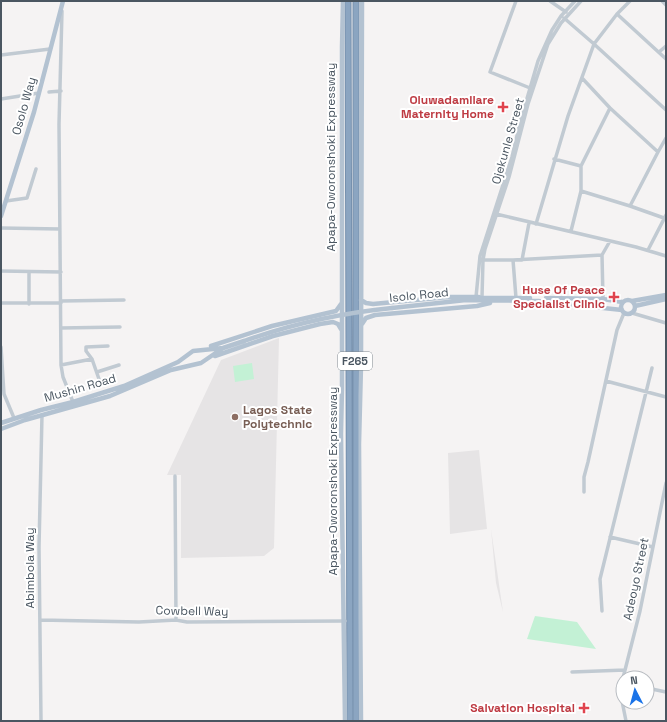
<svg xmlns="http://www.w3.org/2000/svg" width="667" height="722" viewBox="0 0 667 722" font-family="'Space Grotesk',sans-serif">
<rect width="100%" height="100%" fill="#f5f3f3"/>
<path fill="#e6e4e5" d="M279,338L274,548L264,556L181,558V475H167L221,360Z
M479,450L487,529L450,534L448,453Z
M491,529L503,612L496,583Z"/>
<path fill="#c3f1d5" d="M252,363L254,379L235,382L233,366Z
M535,616L577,622L596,649L527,639Z"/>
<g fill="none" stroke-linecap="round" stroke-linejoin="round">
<defs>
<path id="highway" d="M348,1L350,721
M356,1V721"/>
</defs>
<use href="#highway" stroke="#7690ad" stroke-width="7"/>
<path stroke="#c1cad2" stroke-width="3.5" d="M516,1L490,72L530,88
M550,1L566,12
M630,1L617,14L594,44L666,110
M662,1L666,5
M62,11L59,124L61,365L63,377L73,402
M617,14L666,59
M659,52L666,46
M1,55L50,49
M582,78L610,108L658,152L666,138
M49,92L61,91
M1,99L39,93
M554,159L581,166L610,108
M581,166V191L630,206L658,152
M6,201L27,198L36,169
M630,206L664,218
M496,214L636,247L666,256
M536,224L568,116L594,44L564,18
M1,228L60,229
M571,231L581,191
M648,250L666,215
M602,255L610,241
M483,260H513L516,298
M513,260L602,255L603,299
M522,260L529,223
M1,271L61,272
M29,273V304
M476,297L480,256L512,157L521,119L538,61L552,30L561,16L575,1
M482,297L483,260L485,249L509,177L528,104L548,44L561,23L581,1
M61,301L124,300
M1,303H61
M632,313L666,323
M61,328L120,327
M1,347L4,394L14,418
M92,359L86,351V347L108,346
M61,365L92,359L100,382
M97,372L119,365
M606,381L666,397
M175,476L176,620
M584,492V477L588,462L617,330L624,313
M610,537L653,547
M602,611L600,579L652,368
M40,620L139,622L176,620L187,622L345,621
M572,672L625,670
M623,678L640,611L666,483
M623,679L621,696L626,721
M647,688L666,692
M41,721L39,547L42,415"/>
<path stroke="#b3c2d1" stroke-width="4.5" d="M343,1L342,47V389L341,434L345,721
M1,216L34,112L63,1
M476,298H530
M546,298L603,299L622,302
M621 307a7 7 0 1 1 14 0a7 7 0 1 1-14 0Z
M361,300L366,303L373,304L448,297H479
M632,301L666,295
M635,306L666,299
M392,308L466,300L538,301L622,310
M362,324L366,318L375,315L477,306L490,303
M211,346L272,326L336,311L341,304
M215,356L273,336L320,324L333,322L338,324L341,329
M1,423L41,410L73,402L124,386L178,362L193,351L223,348L244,341
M1,429L25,420L110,396L171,370L201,363L223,348
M361,721L359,444L361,366L362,1"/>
<use href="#highway" stroke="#8ba5c1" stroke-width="5"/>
<path stroke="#b3c2d1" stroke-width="4.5" d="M244,341C292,324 341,313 392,308"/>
</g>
<g fill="#e0444e" stroke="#fff" stroke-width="1.5">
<path d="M501 101h4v4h4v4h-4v4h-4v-4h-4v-4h4z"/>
<path d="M612 291h4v4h4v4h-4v4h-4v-4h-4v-4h4z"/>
<path d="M582 702h4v4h4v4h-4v4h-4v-4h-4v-4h4z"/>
</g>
<circle fill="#8d6e63" stroke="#fff" stroke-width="1.5" cx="235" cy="417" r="4"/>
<g text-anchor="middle" stroke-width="4" stroke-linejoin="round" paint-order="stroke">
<rect fill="#fff" stroke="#808990" stroke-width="1" x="338" y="352" width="34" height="18" rx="3"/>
<g font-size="11" font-weight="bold" fill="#4a5661">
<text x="355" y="365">F265</text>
</g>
<g font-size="12" font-weight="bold" fill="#be3a42" stroke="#fff" text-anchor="end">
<text x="494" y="104">Oluwadamilare<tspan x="494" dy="14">Maternity Home</tspan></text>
<text x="605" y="294">Huse Of Peace<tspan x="605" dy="14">Specialist Clinic</tspan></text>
<text x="575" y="712">Salvation Hospital</text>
</g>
<g font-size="12" fill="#4a5661" stroke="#fff">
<text transform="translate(24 106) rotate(-74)" y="4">Osolo Way</text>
<text transform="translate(508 141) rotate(-74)" y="4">Ojekunle Street</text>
<text transform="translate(331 157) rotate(-90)" y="4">Apapa-Oworonshoki Expressway</text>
<text transform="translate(419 295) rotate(-6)" y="4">Isolo Road</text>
<text transform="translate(80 388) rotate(-16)" y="4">Mushin Road</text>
<text transform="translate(333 481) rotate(-90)" y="4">Apapa-Oworonshoki Expressway</text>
<text transform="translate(30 568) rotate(-90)" y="4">Abimbola Way</text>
<text transform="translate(636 579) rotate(-78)" y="4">Adeoyo Street</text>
<text transform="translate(192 611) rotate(1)" y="4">Cowbell Way</text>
</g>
<g font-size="12" font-weight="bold" fill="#785e54" stroke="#fff" text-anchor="start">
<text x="243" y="414">Lagos State<tspan x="243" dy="14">Polytechnic</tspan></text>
</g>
</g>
<rect width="667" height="722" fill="none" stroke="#4a5661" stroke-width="4"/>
<g transform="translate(635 690) rotate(354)"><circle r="19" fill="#ffffff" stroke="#b7bbc0"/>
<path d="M0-3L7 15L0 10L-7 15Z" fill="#1a73e8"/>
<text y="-6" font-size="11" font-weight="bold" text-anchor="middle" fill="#4a5661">N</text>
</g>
</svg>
